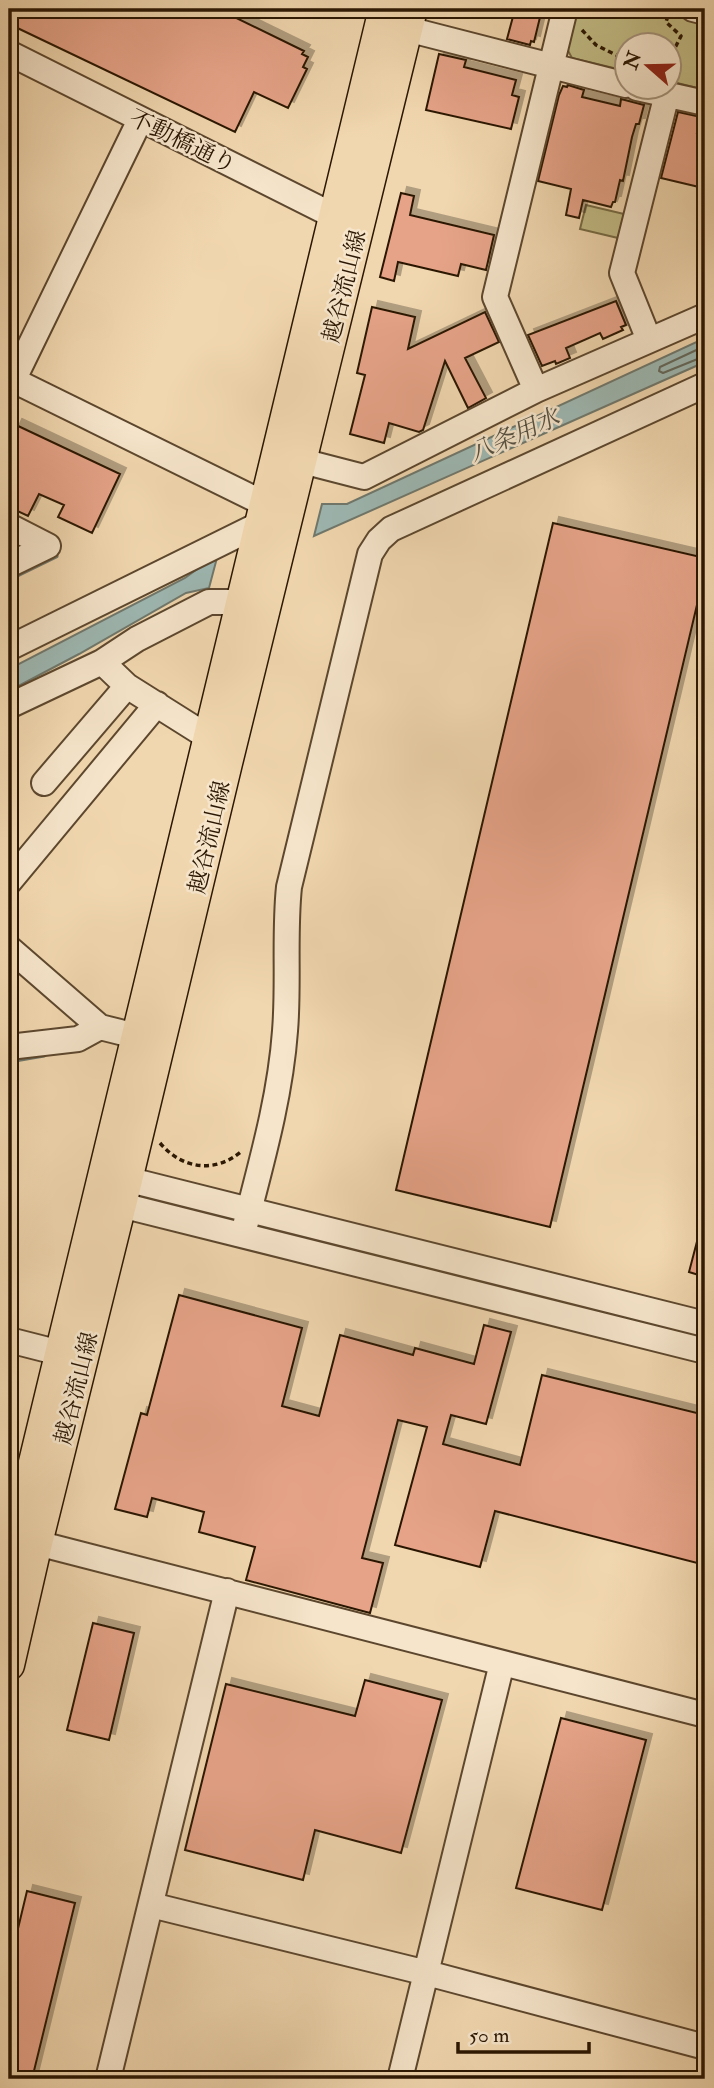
<svg xmlns="http://www.w3.org/2000/svg" width="714" height="2088" viewBox="0 0 714 2088" font-family="'IM FELL Double Pica','Noto Serif JP',serif">
<defs>
<filter id="shadow"><feDropShadow dx="6" dy="-6" stdDeviation="0" flood-color="#0004"/></filter>
</defs>
<rect width="100%" height="100%" fill="#f1d7af"/>
<filter id="stains"><feTurbulence type="fractalNoise" baseFrequency=".00286" numOctaves="4"/><feColorMatrix values="0 0 0 0 .2 0 0 0 0 .09 0 0 0 0 .02 0 0 0 .5 -.17"/></filter>
<radialGradient id="worn" r=".72"><stop offset=".6" stop-color="#630" stop-opacity="0"/><stop offset="1" stop-color="#630" stop-opacity=".3"/></radialGradient>
<path fill="#c2bc85" stroke="#766a44" stroke-width="2" d="M574,9H650L705,22V90L669,81L668,46H626V71L572,58L566,47Z
M586,205L624,214L618,238L580,229Z"/>
<path fill="#9db8b3" stroke="#6f786d" stroke-width="2" d="M705,338V362L314,536L322,504H347Z
M218,554L209,588L186,593L79,654L9,691V669L185,578Z"/>
<g fill="none" stroke-linecap="round" stroke-linejoin="round">
<path stroke="#64685b" stroke-width="2" d="M705,346L660,367L659,371L663,373L705,356"/>
<path stroke="#6f786d" stroke-width="5" d="M9,579L56,556
M9,1061L44,1055"/>
</g>
<path fill="#e6a388" stroke="#2b1703" stroke-width="2" filter="url(#shadow)" d="M9,9H218L304,51L302,54L308,57L303,67L307,69L288,108L254,92L235,132L9,24Z
M515,9H542L534,42L531,41L530,45L507,39Z
M439,54L466,60L464,67L516,80L512,95L519,97L511,129L426,110Z
M568,85L584,90L582,97L620,106L621,99L644,105L639,124H636L632,137L623,181L620,180L615,202H613L611,207L583,200L579,218L566,215L571,189L538,181L559,95L563,86L567,87Z
M678,112L701,117L697,133L705,135V156L699,187L661,178Z
M401,193L414,196L410,215L494,235L486,270L461,264L458,276L398,262L394,281L380,277Z
M616,301L626,325L621,327L623,330L603,339L600,333L566,348L570,358L556,364L555,361L542,366L528,335Z
M372,307L415,317L408,349L485,312L499,342L465,358L486,398L468,408L445,361L423,430L419,432L389,423L384,443L350,434L365,375L357,373Z
M16,425L120,474L92,533L58,517L64,505L39,494L28,516L9,507V441Z
M553,523L705,558V571L550,1227L396,1190Z
M700,1230H705V1277L689,1272Z
M179,1295L302,1328L282,1406L319,1416L340,1335L413,1355L415,1348L474,1364L484,1325L511,1332L486,1424L451,1415L443,1444L520,1465L542,1375L705,1415V1565L495,1511L480,1567L395,1545L427,1427L398,1420L362,1558L383,1563L370,1613L246,1580L255,1547L199,1532L204,1512L152,1498L147,1517L115,1509L141,1413L147,1415Z
M93,1623L134,1633L109,1740L67,1730Z
M365,1680L442,1700L401,1853L315,1830L303,1880L185,1850L226,1684L355,1716Z
M561,1718L646,1740L602,1910L516,1888Z
M27,1891L75,1903L32,2079H9V1966Z"/>
<g fill="none" stroke-linecap="round" stroke-linejoin="round">
<defs>
<path id="minor" d="M693,9L705,12
M407,29L626,85
M9,53L334,216L350,221
M637,88L705,103
M649,340L622,273L667,94
M13,380L265,504
M9,389L140,120
M536,390L495,297L565,9
M302,461L364,477L536,390L705,316
M9,526L48,546L9,565
M9,648L260,524
M102,662L127,686L208,737
M9,706L102,662L137,639L209,602H243
M44,783L127,686
M9,882L157,704
M9,948L100,1027L136,1036
M9,1047L78,1039L100,1027
M110,1175L705,1324
M105,1201L705,1351
M243,1234C260,1167 280,1100 285,1031C289,983 284,935 289,887L370,554L379,540L391,529L705,385
M9,1340L60,1353
M37,1543L705,1715
M151,1905L427,1973L705,2047
M108,2079L227,1591
M400,2079L502,1663"/>
<path id="major" d="M9,1566C134,1047 260,528 384,9
M9,1665L37,1543L127,1180L227,763L412,9"/>
</defs>
<use href="#minor" stroke="#5c472e" stroke-width="28"/>
<use href="#major" stroke="#2b1703" stroke-width="33"/>
<path stroke="#2b1703" stroke-width="3.5" stroke-dasharray="5 3.5" stroke-linecap="butt" d="M582,30L596,45L626,60
M668,62L681,36L666,22L670,9
M160,1143C182,1169 215,1174 242,1151"/>
<use href="#minor" stroke="#f6e5cb" stroke-width="24"/>
<use href="#major" stroke="#f1d7af" stroke-width="30"/>
</g>
<g text-anchor="middle" stroke-width="5" stroke-linejoin="round" paint-order="stroke">
<g font-size="23" fill="#2b1703" stroke="#f6e5cb">
<text transform="translate(183 141) rotate(26)" y="8">不動橋通り</text>
<text transform="translate(344 286) rotate(-76)" y="8">越谷流山線</text>
<text transform="translate(209 837) rotate(-77)" y="8">越谷流山線</text>
<text transform="translate(76 1388) rotate(-76)" y="8">越谷流山線</text>
</g>
<g font-size="24" font-style="italic" fill="#534f41" stroke="#f6e5cb">
<text transform="translate(514 435) rotate(-24)" y="8">八条用水</text>
</g>
</g>
<rect width="714" height="2088" fill="none" stroke="#f1d7af" stroke-width="35"/>
<rect x="10" y="10" width="693" height="2067" fill="none" stroke="#2b1703" stroke-width="3.5"/>
<rect x="18" y="18" width="679" height="2053" fill="none" stroke="#2b1703" stroke-width="2"/>
<g transform="translate(648 66) rotate(290)"><circle r="33" fill="#f6e5cb" stroke="#a5937b" stroke-width="2"/>
<path d="M0-5L12 26L0 18L-12 26Z" fill="#8f2418"/>
<text y="-10" font-size="19" font-weight="bold" text-anchor="middle" fill="#2b1703">N</text>
</g>
<path d="M458 2042v10h131v-10" fill="none" stroke="#2b1703" stroke-width="3.5"/>
<text x="469" y="2042" font-size="21" fill="#2b1703" stroke="#f6e5cb" stroke-width="5" paint-order="stroke">50 m</text>
<rect width="100%" height="100%" filter="url(#stains)"/>
<rect width="100%" height="100%" fill="url(#worn)"/>
</svg>
